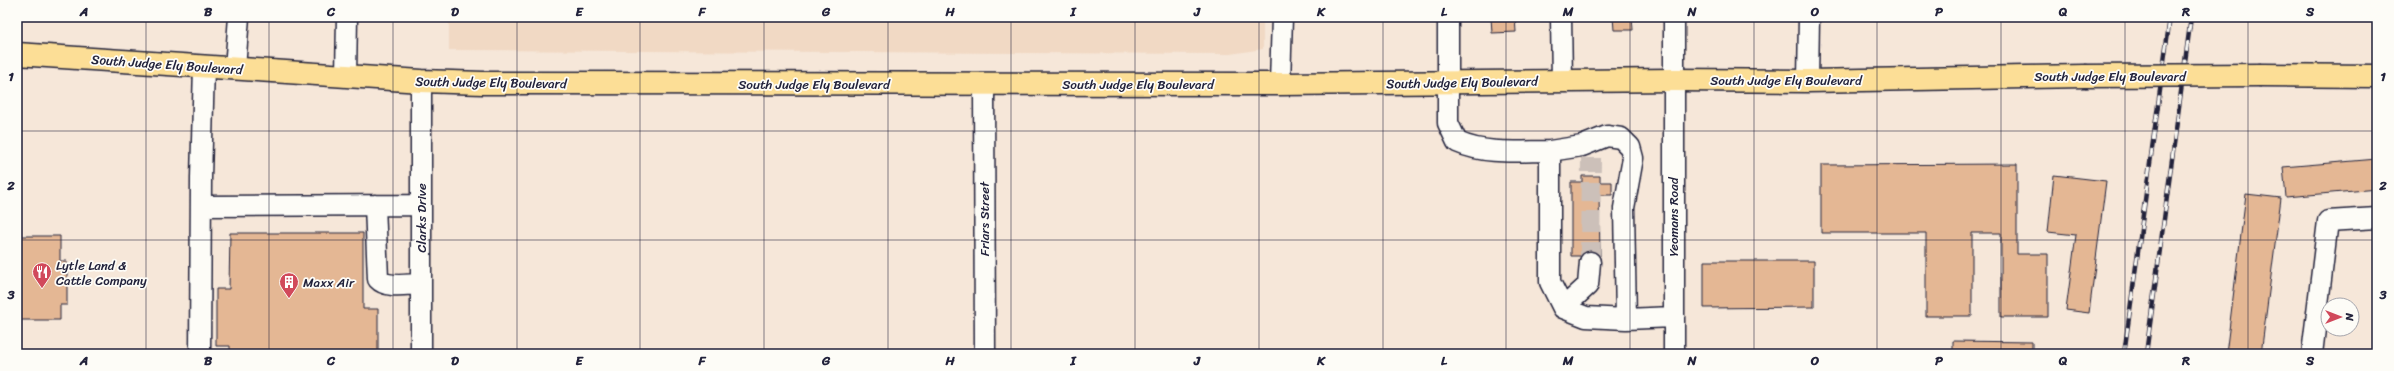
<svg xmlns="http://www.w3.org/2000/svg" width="2394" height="371" viewBox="0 0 2394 371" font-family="Sriracha,sans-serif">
<rect width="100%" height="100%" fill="#f6e7d9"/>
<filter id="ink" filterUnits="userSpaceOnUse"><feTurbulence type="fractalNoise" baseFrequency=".025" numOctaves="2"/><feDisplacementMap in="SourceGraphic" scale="8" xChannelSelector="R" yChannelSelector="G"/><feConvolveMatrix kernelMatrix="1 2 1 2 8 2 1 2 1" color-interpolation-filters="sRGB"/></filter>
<g filter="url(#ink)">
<path fill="#f1d9c4" d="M449,17H1263V49L1230,54L449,50Z"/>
<path fill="#e4b794" stroke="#22223b" d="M1491,17H1515L1516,32L1492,33Z
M1613,17H1632L1633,30H1614Z
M2377,159V189L2286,197L2283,167Z
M2017,164V254H2048V317H2001V233H1972V316H1926V233H1821V165Z
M2054,175L2106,181L2089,313L2066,310L2076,235L2048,232Z
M1582,176H1600V182H1612V195H1599L1600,256L1591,251L1580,256H1571V182H1582Z
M2246,194L2281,198L2261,354H2226Z
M230,233H363V309H378V354H230V346H216V289H229Z
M17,236H60V261H67V305H60V320H17Z
M1704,261H1814V307L1704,308Z
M1953,341L2032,342V354H1953Z"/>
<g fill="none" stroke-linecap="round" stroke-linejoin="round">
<path stroke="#ccc0b9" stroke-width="20" stroke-dasharray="20 10" stroke-linecap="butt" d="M1590,262L1591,158"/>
<defs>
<path id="minor" d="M1448,17V123L1457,142C1486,155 1519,151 1550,151V282L1563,308L1586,317L1626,319L1673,317
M1561,17L1562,81
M235,68L239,17
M346,76L347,17
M421,81V354
M1808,81L1809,17
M984,84L985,354
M1280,84L1282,17
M1550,151L1582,146L1607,136L1621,138L1630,147L1633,158L1624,208L1626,319
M375,205L378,279C387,289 408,284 421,284
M201,206L421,205
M1563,308L1588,285L1590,262
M200,354L201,178L204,66
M1674,354V17
M2312,354L2328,221L2377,218"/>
<path id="major" d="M17,54L421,81L483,83L1280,84L1674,80L1808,81L2085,76
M2261,75L2377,76"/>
</defs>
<use href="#minor" stroke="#22223b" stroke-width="23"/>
<use href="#major" stroke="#22223b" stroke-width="25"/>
<use href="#minor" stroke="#fdfcf7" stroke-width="20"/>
<use href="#major" stroke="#fcde96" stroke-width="22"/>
<defs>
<path id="rail" d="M2124,354L2170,17
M2146,354L2191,17"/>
</defs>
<use href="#rail" stroke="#22223b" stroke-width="4.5"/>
<use href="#rail" stroke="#fdfcf7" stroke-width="3" stroke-dasharray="9" stroke-linecap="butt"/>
<defs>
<path id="major-bridge" d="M2085,76L2261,75"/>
</defs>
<use href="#major-bridge" stroke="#22223b" stroke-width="25" stroke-linecap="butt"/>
<use href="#major-bridge" stroke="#fcde96" stroke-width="22"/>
</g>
</g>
<path fill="none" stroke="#22223b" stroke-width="1" stroke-opacity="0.55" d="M146,17V354M269,17V354M393,17V354M517,17V354M640,17V354M764,17V354M888,17V354M1011,17V354M1135,17V354M1259,17V354M1383,17V354M1506,17V354M1630,17V354M1754,17V354M1877,17V354M2001,17V354M2125,17V354M2248,17V354M17,131H2377M17,240H2377"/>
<defs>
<symbol id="restaurant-pin" viewBox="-11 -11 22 30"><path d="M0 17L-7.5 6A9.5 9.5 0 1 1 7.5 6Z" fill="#d1495b" stroke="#fdfcf7"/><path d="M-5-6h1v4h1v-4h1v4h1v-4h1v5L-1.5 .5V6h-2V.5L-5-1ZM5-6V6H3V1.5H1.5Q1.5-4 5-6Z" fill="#fff"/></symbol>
<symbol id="building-pin" viewBox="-11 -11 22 30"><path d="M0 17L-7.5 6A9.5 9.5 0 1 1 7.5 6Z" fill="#d1495b" stroke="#fdfcf7"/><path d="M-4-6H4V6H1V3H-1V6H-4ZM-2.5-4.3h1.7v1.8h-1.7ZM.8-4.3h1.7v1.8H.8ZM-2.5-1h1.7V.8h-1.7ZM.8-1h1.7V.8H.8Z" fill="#fff"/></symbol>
</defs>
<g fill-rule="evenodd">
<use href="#restaurant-pin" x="31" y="261" width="22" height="30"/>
<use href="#building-pin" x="278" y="271" width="22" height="30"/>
</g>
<g text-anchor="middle" stroke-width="3.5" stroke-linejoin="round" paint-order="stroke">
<g font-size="13" fill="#22223b" stroke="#fdfcf7">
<text transform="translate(167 64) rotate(4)" y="5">South Judge Ely Boulevard</text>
<text x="2110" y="81">South Judge Ely Boulevard</text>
<text x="1786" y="85">South Judge Ely Boulevard</text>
<text transform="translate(491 82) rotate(1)" y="5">South Judge Ely Boulevard</text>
<text transform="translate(1462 82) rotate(-1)" y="5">South Judge Ely Boulevard</text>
<text x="814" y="89">South Judge Ely Boulevard</text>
<text x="1138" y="89">South Judge Ely Boulevard</text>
<text transform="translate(1673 217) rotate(-90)" y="5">Yeomans Road</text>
<text transform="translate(421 218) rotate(-90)" y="5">Clarks Drive</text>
<text transform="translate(984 219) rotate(-90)" y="5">Friars Street</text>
</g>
<g font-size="13" fill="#22223b" stroke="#fdfcf7" text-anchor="start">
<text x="56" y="270">Lytle Land &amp;<tspan x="56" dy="15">Cattle Company</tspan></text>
<text x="303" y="287">Maxx Air</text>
</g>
</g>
<rect width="2394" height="371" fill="none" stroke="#fdfcf7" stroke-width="44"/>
<g transform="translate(2340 317) rotate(90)"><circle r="19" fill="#fdfcf7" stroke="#a5a5ac"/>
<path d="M0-3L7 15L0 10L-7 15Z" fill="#d1495b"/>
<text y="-6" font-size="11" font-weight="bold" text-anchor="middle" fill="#22223b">N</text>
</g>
<rect x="22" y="22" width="2350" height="327" fill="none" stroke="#22223b" stroke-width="1.5"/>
<g font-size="13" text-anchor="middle" font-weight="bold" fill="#22223b">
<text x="84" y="16">A</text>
<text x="208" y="16">B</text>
<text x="331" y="16">C</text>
<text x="455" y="16">D</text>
<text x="579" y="16">E</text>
<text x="702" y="16">F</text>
<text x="826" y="16">G</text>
<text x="950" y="16">H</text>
<text x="1073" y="16">I</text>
<text x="1197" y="16">J</text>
<text x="1321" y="16">K</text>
<text x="1444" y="16">L</text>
<text x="1568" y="16">M</text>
<text x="1692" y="16">N</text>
<text x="1815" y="16">O</text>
<text x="1939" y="16">P</text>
<text x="2063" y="16">Q</text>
<text x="2186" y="16">R</text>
<text x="2310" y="16">S</text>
<text x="11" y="81">1</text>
<text x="2383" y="81">1</text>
<text x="11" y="190">2</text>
<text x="2383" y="190">2</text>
<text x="11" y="299">3</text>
<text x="2383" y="299">3</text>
<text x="84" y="365">A</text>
<text x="208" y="365">B</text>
<text x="331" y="365">C</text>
<text x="455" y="365">D</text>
<text x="579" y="365">E</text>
<text x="702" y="365">F</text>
<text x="826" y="365">G</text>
<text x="950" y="365">H</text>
<text x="1073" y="365">I</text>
<text x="1197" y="365">J</text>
<text x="1321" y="365">K</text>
<text x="1444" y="365">L</text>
<text x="1568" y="365">M</text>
<text x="1692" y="365">N</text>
<text x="1815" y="365">O</text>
<text x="1939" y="365">P</text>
<text x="2063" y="365">Q</text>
<text x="2186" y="365">R</text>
<text x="2310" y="365">S</text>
</g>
</svg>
